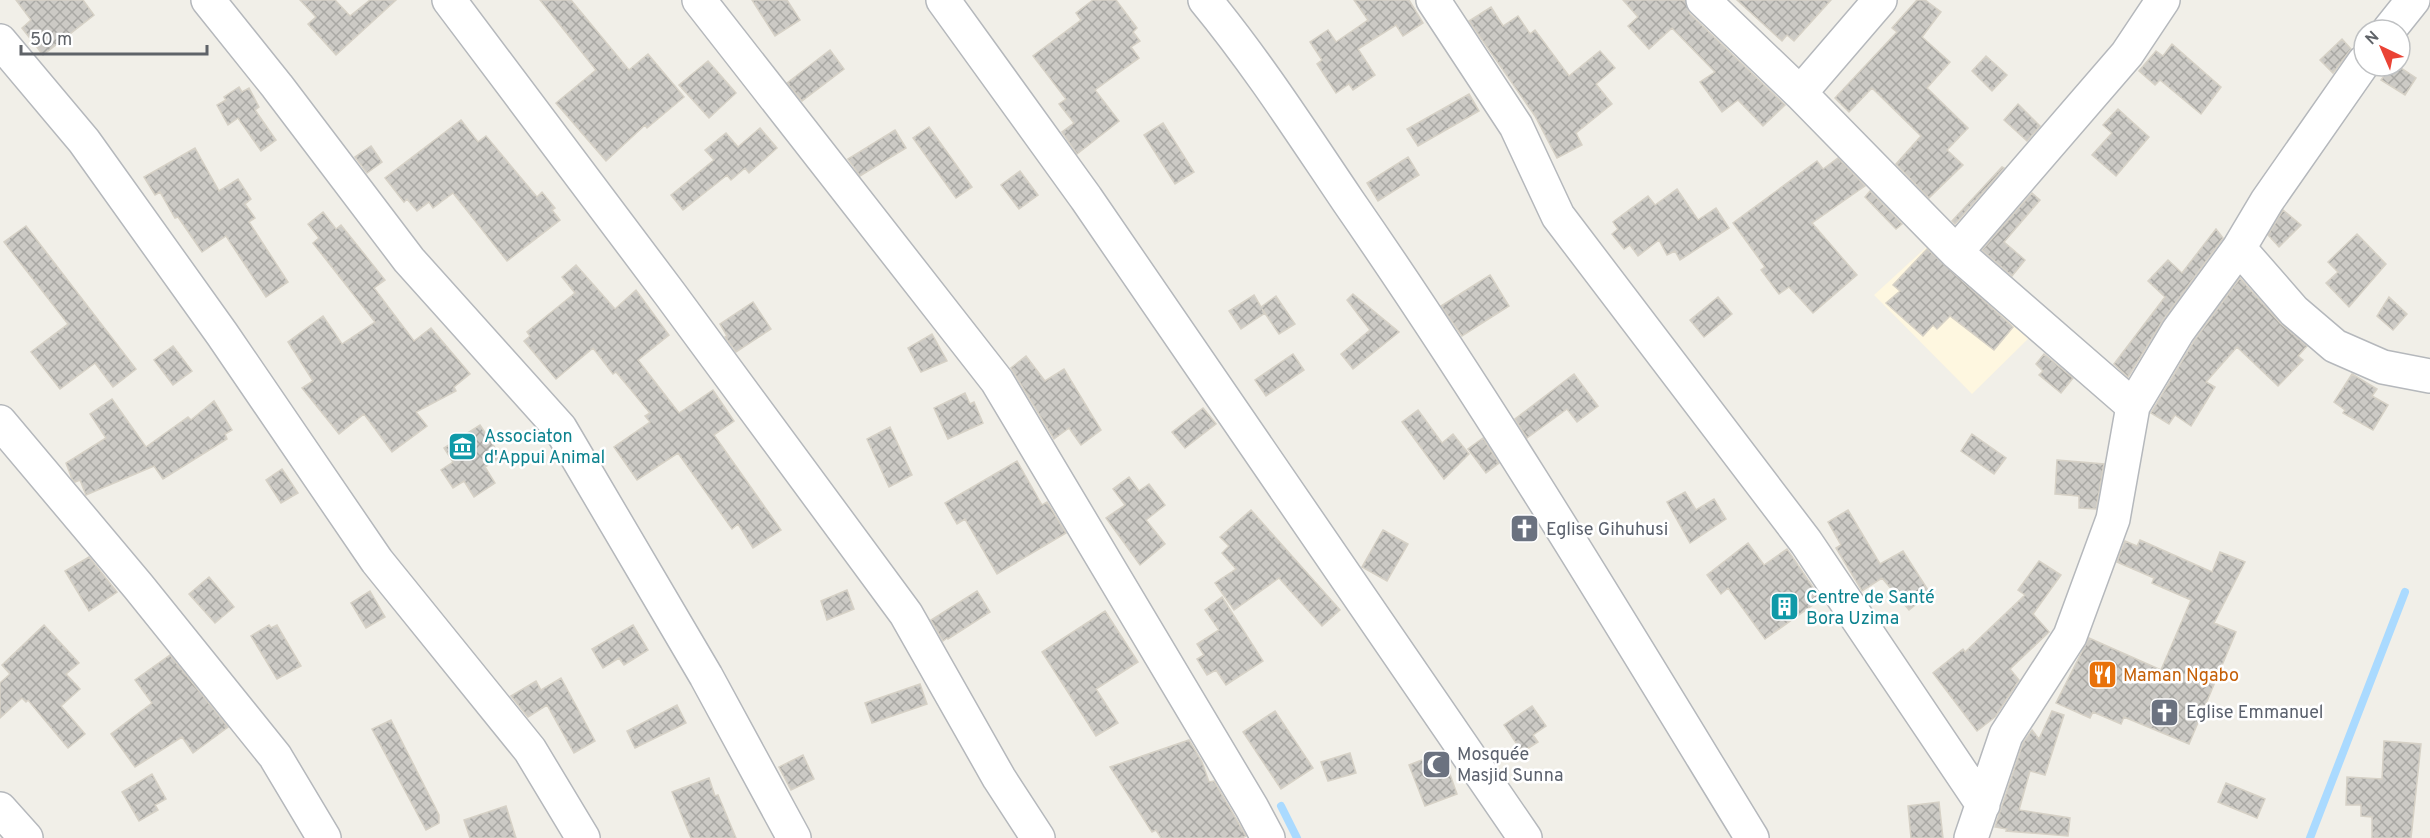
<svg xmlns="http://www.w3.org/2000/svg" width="2430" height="838" viewBox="0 0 2430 838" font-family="Overpass,sans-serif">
<defs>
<pattern id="building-cross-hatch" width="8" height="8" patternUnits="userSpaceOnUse" patternTransform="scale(1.5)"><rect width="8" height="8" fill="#cccac5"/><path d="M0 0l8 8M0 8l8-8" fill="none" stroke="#a9a8a4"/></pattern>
</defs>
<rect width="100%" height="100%" fill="#f1efe8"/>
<path fill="#fef7e0" d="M1933,241L2031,336L1972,394L1874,295Z"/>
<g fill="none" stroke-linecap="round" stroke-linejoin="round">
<path stroke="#aadaff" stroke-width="8" d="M1281,806L1297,838
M2310,838L2405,592"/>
</g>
<path fill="url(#building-cross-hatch)" stroke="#d6d1c6" stroke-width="1.5" d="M16,0H83L94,15L43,55L22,28L31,20Z
M300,0H335L350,16L370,0H396L336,55L308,24L316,17Z
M540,0H571L629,70L648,54L684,97L647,128L645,125L606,161L556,103L596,70Z
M752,0H787L800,20L775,36Z
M1093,0H1116L1137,28L1133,32L1140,41L1131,47L1139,58L1095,90L1119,121L1077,154L1062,132L1074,123L1059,104L1066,99L1033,56L1081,20L1076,13Z
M1354,0H1409L1423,23L1403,36L1396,25L1358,49L1375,75L1353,90L1349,84L1336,93L1317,64L1322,60L1310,42L1328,30L1336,42L1368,20Z
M1623,0H1685L1690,14L1785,105L1763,126L1738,100L1722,112L1700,82L1715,72L1672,28L1649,49L1628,26L1638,17Z
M1737,0H1831L1794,41L1787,35L1782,41Z
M1917,0H1925L1941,12L1922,37L1950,62L1927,88L1968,128L1947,150L1963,165L1929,198L1896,164L1921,136L1872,88L1849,112L1835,98L1897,32L1892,28Z
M1491,7L1503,26L1518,16L1530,34L1535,30L1569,76L1600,51L1615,68L1596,84L1612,104L1576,133L1582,145L1557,158L1535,116L1469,21Z
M2342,39L2351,49L2333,73L2320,60Z
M2172,44L2221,87L2201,114L2160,80L2155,85L2139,71L2156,51L2163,56Z
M830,50L844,69L802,101L787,83Z
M1986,56L2007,75L1992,91L1972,71Z
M708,61L736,93L709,118L679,85Z
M2391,66H2398L2416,78L2405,95L2381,80Z
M239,87L242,92L249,88L259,107L255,110L276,140L261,151L238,118L228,125L217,105L226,100L224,97Z
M1469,94L1479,111L1418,146L1407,129Z
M2018,104L2040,126L2027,141L2004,120Z
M2118,109L2149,137L2116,176L2092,155L2112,133L2103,125Z
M461,120L478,142L486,136L537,197L542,192L555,208L552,210L560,220L507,261L453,193L433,208L429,202L417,211L407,199L404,202L385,178Z
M1163,123L1194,172L1175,184L1144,135Z
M929,127L972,187L956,198L913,138Z
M760,128L777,148L749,173L745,168L731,180L727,175L683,210L671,195L714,160L705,150L726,133L738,147Z
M895,130L906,148L860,176L848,159Z
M371,146L382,162L367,173L355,157Z
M195,148L219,191L238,179L251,199L245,204L255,218L249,222L288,282L266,297L226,236L202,252L178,217L175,218L160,192L155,195L144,177Z
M1408,157L1419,175L1378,201L1367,183Z
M1838,158L1865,186L1812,223L1857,275L1813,313L1789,287L1779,294L1761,270L1765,267L1733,223L1817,161L1823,169Z
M2002,167L2004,168L1955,224L1952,221Z
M1020,171L1038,195L1019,209L1001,185Z
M1677,189L1698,220L1716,208L1729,228L1680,260L1675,251L1667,255L1659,240L1638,256L1630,245L1624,249L1612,234L1618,229L1613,222L1648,196L1655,205Z
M1870,191L1902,224L1896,229L1865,197Z
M2032,193L2040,200L2004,242L2025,260L2012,276L1982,250Z
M2283,210L2301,225L2279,247L2268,235Z
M323,212L336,229L341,225L385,280L374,288L414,341L431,328L470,374L454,387L456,391L416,412L427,426L392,452L364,414L339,434L302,388L313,381L288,342L323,316L342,344L375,322L313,243L319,238L308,224Z
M26,226L136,369L113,387L95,363L60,389L31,352L68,324L4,242Z
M2216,229L2223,238L2163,320L2128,377L2114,364L2165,297L2148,281L2168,260L2182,273Z
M2357,234L2386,264L2349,307L2326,283L2338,272L2328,262Z
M1927,249L2013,327L1994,350L1950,316L1937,329L1933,325L1923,336L1886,303L1900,291L1893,285Z
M576,265L615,309L636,290L669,335L638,360L679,413L713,390L734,421L714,435L781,530L753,548L738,524L732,529L678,453L637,480L614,447L650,422L645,416L650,413L616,372L613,374L593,348L556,379L524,341L530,336L527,332L575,293L562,277Z
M1490,275L1509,306L1462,336L1441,306Z
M2240,278L2280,323L2307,346L2298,356L2303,360L2278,386L2237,347L2206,382L2215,387L2191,426L2175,415L2169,424L2151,413L2194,341Z
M1353,294L1399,332L1353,369L1341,354L1370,330L1347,300Z
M1254,295L1261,307L1276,296L1295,324L1279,334L1262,309L1265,313L1241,329L1229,311Z
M1718,297L1732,314L1704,337L1690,320Z
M2389,297L2407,314L2393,330L2377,316Z
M753,302L771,329L736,352L725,337L727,336L720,324Z
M932,334L947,361L921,372L908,348Z
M173,346L192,371L173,385L154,360Z
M1293,354L1304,370L1266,396L1255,380Z
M2044,354L2073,378L2061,393L2039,375L2043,371L2036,364Z
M1026,356L1045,381L1064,369L1101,430L1081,445L1069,428L1054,439L1011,368Z
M1574,374L1598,406L1577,422L1567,409L1527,438L1515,419Z
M2352,374L2377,389L2372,396L2388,405L2373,430L2343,413L2345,410L2334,402Z
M965,393L970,404L974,402L983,423L948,439L934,408Z
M112,399L146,447L188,417L191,420L214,401L232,430L225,434L227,439L163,479L154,466L86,495L80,480L75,482L72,479L66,463L106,438L90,414Z
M1203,408L1216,424L1185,448L1172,432Z
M1418,410L1442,443L1453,434L1469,454L1444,479L1402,422Z
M480,425L501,457L485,467L495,483L474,497L464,481L453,488L441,470L453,462L444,448Z
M890,427L912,475L889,487L867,439Z
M1972,434L2006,458L1994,474L1961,451Z
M1483,438L1499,463L1486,473L1468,449Z
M2057,460L2104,464L2096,509L2079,508V496L2055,494Z
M1017,461L1042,505L1047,502L1066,533L997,574L965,519L957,524L945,503Z
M282,469L298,493L281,503L266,480Z
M1129,477L1139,491L1149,484L1165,505L1146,520L1165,544L1140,565L1106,518L1125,505L1113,489Z
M1685,492L1696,510L1714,499L1726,519L1690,543L1667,502Z
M1251,510L1340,610L1322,626L1279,578L1234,610L1215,583L1236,569L1222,553L1229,546L1220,537Z
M1848,510L1880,564L1903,551L1930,593L1909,610L1882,578L1862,591L1836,548L1841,545L1828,522Z
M1383,530L1408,544L1387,581L1362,567Z
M2140,540L2212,572L2220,552L2245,562L2214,623L2236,632L2189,744L2124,717L2121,724L2093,712L2090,718L2056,703L2089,638L2161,670L2191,600L2152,583L2154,578L2117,562L2125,541L2137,546Z
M1748,543L1764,565L1787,549L1821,599L1765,639L1728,588L1721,594L1707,575Z
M89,557L117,592L89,611L65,571Z
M2039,561L2061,575L2033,614L2049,632L2010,669L2019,680L1995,717L1977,731L1933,673L1963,649L1965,652L2025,595L2018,590Z
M209,577L234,607L215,623L189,594Z
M847,590L854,609L827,620L821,601Z
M370,591L385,617L366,628L351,603Z
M977,591L990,612L948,639L947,638L943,641L931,620Z
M1222,597L1263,661L1226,685L1216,670L1207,675L1197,659L1204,655L1197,644L1219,630L1205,610Z
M1105,611L1138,662L1096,689L1118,723L1096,736L1042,652Z
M44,625L79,663L66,674L80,689L61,706L85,734L68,748L28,700L26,702L22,698L0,718V683L10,674L2,665Z
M269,625L271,628L277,625L301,666L277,679L251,636Z
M633,625L648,650L624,665L619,658L603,668L592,649Z
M170,655L228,727L193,753L182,737L135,767L111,734L152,703L135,680Z
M561,678L595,741L574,753L547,705L528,717L511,696L536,681L541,690Z
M920,684L927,704L872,723L865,703Z
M677,705L686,723L635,748L627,731Z
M1532,706L1546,726L1533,735L1538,742L1522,752L1504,725Z
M1275,711L1313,768L1281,789L1243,732Z
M2052,711L2064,715L2045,775L2030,771L2019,810L2070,818L2068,836L2006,831L2007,829L1995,827L2023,743L2032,730L2039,739Z
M391,720L439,815V823L426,830L372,729Z
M1189,740L1202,762L1209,782L1214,781L1246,836L1242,838H1161L1156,830L1152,832L1110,767Z
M2384,741L2421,744L2411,838H2372V817L2361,816V805H2346L2347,777L2382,779Z
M1442,752L1457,794L1425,806L1409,765Z
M1350,753L1356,773L1328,781L1321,762Z
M803,755L814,779L791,790L779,767Z
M152,774L166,799L155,805L158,810L139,821L122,792Z
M709,778L715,796L718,795L736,838H691L672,792Z
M2226,783L2265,799L2257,818L2218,802Z
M1939,802L1943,838H1911L1908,806Z
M506,806L516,838H470L464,820Z"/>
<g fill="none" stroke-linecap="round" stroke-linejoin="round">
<defs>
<path id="minor" d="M208,0L277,86L409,260L560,428L706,676L794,838
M449,0L670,294L906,614L999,778L1038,838
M699,0L997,381L1252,808L1268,838
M943,0L1086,198L1525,838
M1205,0C1257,63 1302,133 1348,201C1491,407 1621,624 1752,838
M1433,0L1516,126L1558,216L1806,542L1983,805
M1703,0L1800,93L1956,252L2133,406
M2389,30L2413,0
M0,41L84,141L222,334L377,561L530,750L583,838
M1800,93L1880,0
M2239,248L2294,311L2335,346L2383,367L2430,376
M1956,252L2127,54L2163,0
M0,422L138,586L275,756L324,838
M0,809L26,838
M1971,838L2006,735L2070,636L2113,519L2133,406L2178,331L2239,248L2267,201L2364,62"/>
</defs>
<use href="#minor" stroke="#b5b8bc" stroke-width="36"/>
<use href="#minor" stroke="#fff" stroke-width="33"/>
</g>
<defs>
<symbol id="museum-square" viewBox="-11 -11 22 22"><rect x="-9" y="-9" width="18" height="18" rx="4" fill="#0f9aa8" stroke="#fff"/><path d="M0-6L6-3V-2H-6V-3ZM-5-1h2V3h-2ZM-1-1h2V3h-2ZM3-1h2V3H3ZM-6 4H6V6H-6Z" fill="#fff"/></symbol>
<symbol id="church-square" viewBox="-11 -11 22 22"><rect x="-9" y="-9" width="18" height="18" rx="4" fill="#6b7280" stroke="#fff"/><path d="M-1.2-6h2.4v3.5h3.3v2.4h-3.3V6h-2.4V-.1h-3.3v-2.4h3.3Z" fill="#fff"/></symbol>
<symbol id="building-square" viewBox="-11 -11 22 22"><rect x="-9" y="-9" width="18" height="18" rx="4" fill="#0f9aa8" stroke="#fff"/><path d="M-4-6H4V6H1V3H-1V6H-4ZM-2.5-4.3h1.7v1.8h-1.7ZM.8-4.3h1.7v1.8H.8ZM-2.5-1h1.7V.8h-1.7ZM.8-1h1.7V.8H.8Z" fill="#fff"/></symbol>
<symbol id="restaurant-square" viewBox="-11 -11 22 22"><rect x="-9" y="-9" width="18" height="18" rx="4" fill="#e8710a" stroke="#fff"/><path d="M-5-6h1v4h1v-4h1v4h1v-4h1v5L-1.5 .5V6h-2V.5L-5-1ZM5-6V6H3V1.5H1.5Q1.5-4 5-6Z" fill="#fff"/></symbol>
<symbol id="mosque-square" viewBox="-11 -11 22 22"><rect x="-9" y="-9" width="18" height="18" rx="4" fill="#6b7280" stroke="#fff"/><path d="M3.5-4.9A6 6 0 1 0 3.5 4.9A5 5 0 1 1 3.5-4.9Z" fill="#fff"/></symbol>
</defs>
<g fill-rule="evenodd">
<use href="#museum-square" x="446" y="430" width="33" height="33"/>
<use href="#church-square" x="1508" y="512" width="33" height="33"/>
<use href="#building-square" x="1768" y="590" width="33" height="33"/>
<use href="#restaurant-square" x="2086" y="658" width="33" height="33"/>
<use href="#church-square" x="2148" y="696" width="33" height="33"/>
<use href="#mosque-square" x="1420" y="748" width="33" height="33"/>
</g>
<g text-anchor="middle" stroke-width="5" stroke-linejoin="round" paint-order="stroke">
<g font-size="18" fill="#0d838f" stroke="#fff" text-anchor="start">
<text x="484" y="442">Associaton<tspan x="484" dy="21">d'Appui Animal</tspan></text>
<text x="1806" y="603">Centre de Santé<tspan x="1806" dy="21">Bora Uzima</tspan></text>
</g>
<g font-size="18" fill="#5b616d" stroke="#fff" text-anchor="start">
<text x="1546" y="535">Eglise Gihuhusi</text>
<text x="2186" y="718">Eglise Emmanuel</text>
<text x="1457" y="760">Mosquée<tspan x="1457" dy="21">Masjid Sunna</tspan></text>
</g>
<g font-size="18" fill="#c56008" stroke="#fff" text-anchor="start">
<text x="2123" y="681">Maman Ngabo</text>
</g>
</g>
<g transform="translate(2382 48) rotate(316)"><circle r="28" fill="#ffffff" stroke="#bfc1c3" stroke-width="1.5"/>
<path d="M0-4.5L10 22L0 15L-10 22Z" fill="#ea4335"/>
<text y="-9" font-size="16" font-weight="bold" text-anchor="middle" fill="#5f6368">N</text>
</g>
<path d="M21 45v9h186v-9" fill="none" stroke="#5f6368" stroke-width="3"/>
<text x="30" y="45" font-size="18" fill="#5f6368" stroke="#ffffff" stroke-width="4.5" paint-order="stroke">50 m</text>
</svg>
